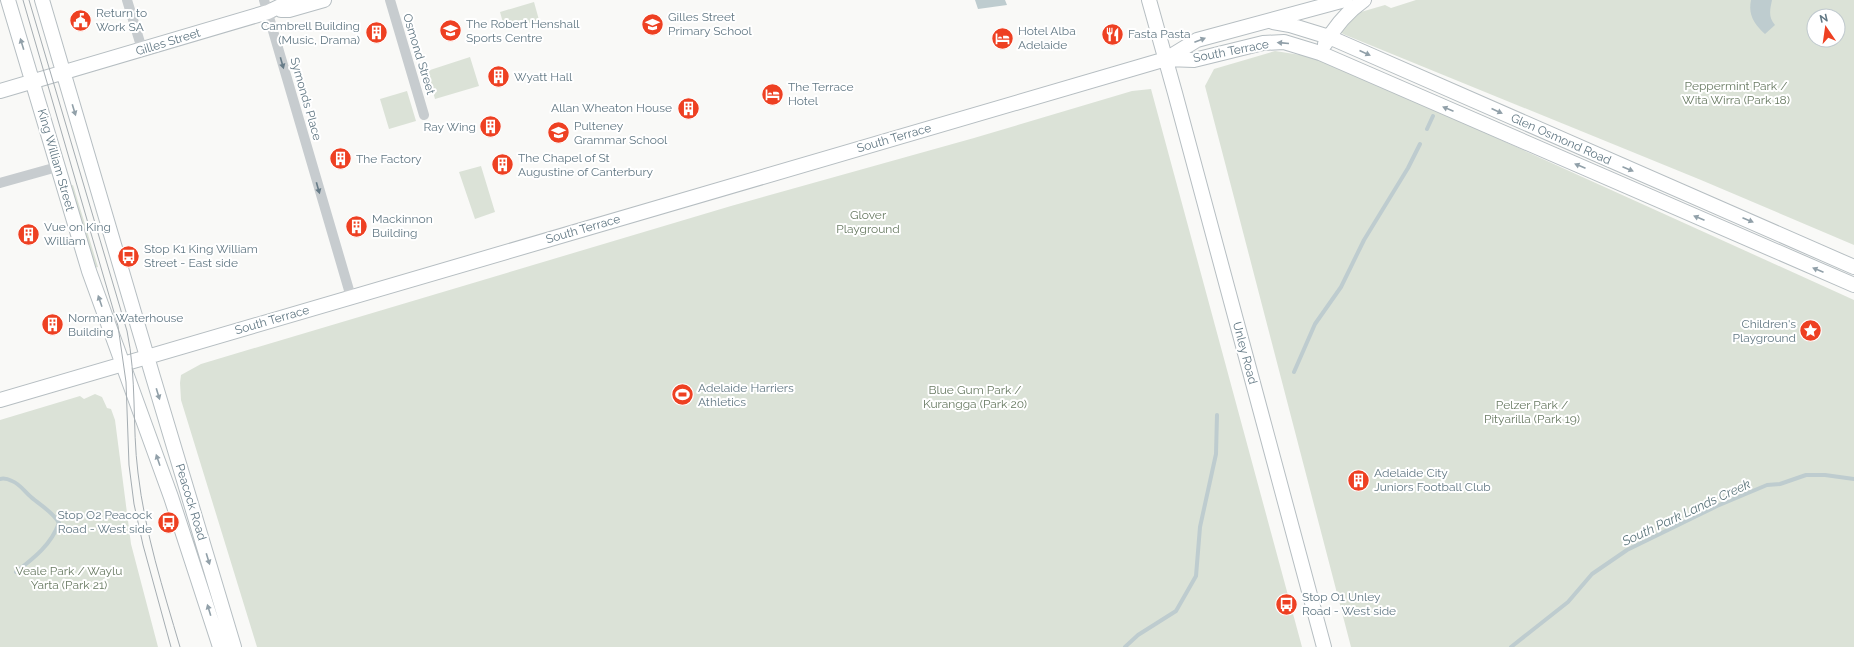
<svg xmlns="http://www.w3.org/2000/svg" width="1854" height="647" viewBox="0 0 1854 647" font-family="Raleway,sans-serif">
<rect width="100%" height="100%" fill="#f9f9f7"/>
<path fill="#dbe2d7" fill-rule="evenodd" d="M1416,0H1854V245L1701,180L1343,34L1339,30L1347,16L1385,5L1391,8ZM1814,16H1838V40H1814Z
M534,2L539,20L505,30L500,12Z
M1275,51L1320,58L1854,300V647H1351L1205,86L1214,69Z
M470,57L479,86L435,99L427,71Z
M1151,89L1302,647H257L181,400L180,383L181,375L201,364L731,206L974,138L1132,91Z
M407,91L416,121L389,129L380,99Z
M481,166L495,212L475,219L459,172Z
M73,185L98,267L95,268L70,186Z
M95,394L102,397L107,408L111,409L115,420L131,544L158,647H0V420L80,396L84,399Z"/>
<path fill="#becccf" d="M975,0H1005L1007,5L978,9Z
M1751,0H1772C1770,10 1768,17 1775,25L1765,34C1754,24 1748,15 1751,0Z"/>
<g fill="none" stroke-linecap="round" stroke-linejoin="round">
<path stroke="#becccf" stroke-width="4" d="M1427,129L1433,116
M1294,372L1315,324L1341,287L1364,240L1408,168L1420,144
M0,479C4,478 8,479 12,481C20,484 25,492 31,497C40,505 53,512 59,523C51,545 34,558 16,572
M1125,647L1138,635L1176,611L1196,576L1200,527L1216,454L1217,415
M1511,647L1568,602L1592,574L1627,550L1717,506L1767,485L1780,484L1806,475H1825L1854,479"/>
<defs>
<path id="secondary" d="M8,0L89,271L171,497L220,647
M42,0L153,377L234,647
M1149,0L1175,93L1324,647
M281,10H289L324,0
M1273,22L1290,25L1329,37L1854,267
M1325,44C1335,26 1347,12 1364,0
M1166,59L1194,60L1263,43L1284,42L1320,53L1854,285
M0,91L268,12L293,0
M0,400L1166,59L1197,40L1345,0"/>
</defs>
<use href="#secondary" stroke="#b6bec2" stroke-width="16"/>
<path stroke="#c7cccf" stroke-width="10" d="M127,0L142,49
M264,0L351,297
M390,0L424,115
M0,183L57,167"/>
<use href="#secondary" stroke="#fff" stroke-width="14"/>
<path stroke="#a5adb2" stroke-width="1" d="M23,0L118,326L126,382L129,465L134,504L143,545L171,647
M29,0L127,331C137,378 132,426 138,473C145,533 163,589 180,647"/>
</g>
<defs><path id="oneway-solid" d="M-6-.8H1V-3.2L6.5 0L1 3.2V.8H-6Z"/></defs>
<g fill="#91a0a9">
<use href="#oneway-solid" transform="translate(1200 40) rotate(-21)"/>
<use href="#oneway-solid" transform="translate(1283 43) rotate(-175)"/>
<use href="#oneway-solid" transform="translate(22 44) rotate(-107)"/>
<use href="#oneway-solid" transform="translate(1365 53) rotate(24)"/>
<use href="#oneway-solid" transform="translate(1448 109) rotate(-157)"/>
<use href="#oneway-solid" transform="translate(74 110) rotate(73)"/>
<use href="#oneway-solid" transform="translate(1497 111) rotate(24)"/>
<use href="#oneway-solid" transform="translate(1580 166) rotate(-157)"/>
<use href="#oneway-solid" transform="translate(1628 169) rotate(23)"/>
<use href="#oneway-solid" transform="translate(1699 218) rotate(-157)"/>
<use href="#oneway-solid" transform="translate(1748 220) rotate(23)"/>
<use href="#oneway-solid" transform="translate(1818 270) rotate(-157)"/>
<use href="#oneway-solid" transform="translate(100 301) rotate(-109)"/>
<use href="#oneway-solid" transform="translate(158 394) rotate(73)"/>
<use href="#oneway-solid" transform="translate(158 460) rotate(-109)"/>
<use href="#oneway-solid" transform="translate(208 559) rotate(73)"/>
<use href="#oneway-solid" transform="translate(209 610) rotate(-107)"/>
</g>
<g fill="#677c88">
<use href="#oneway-solid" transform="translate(282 63) rotate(74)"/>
<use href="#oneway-solid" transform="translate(318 188) rotate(74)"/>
</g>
<defs>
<symbol id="civic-disc" viewBox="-11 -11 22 22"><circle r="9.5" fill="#ee4022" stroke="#fff"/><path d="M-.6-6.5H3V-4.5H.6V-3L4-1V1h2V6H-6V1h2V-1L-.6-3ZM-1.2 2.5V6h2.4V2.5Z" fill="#fff"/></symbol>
<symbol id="school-disc" viewBox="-11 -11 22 22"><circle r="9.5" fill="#ee4022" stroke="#fff"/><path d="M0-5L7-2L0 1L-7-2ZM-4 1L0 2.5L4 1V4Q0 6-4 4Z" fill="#fff"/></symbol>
<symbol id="building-disc" viewBox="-11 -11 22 22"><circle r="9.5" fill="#ee4022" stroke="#fff"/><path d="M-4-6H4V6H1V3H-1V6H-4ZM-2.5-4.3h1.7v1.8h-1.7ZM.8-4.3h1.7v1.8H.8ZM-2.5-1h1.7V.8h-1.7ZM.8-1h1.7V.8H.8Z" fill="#fff"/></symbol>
<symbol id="restaurant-disc" viewBox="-11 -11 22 22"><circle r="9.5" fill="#ee4022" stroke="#fff"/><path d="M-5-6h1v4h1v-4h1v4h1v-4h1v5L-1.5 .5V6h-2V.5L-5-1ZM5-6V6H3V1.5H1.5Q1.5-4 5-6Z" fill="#fff"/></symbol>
<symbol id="hotel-disc" viewBox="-11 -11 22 22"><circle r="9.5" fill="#ee4022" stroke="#fff"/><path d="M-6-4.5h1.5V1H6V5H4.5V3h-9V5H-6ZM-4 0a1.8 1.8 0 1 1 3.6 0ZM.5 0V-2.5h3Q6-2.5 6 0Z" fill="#fff"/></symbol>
<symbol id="bus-disc" viewBox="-11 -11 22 22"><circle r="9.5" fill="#ee4022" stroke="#fff"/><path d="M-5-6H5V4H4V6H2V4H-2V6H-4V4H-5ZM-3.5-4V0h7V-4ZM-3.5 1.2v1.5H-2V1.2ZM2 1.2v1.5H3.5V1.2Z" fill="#fff"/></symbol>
<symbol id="sight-disc" viewBox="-11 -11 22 22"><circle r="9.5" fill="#ee4022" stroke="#fff"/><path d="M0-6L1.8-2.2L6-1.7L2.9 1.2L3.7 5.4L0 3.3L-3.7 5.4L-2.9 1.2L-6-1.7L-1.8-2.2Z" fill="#fff"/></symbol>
<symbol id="stadium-disc" viewBox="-11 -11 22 22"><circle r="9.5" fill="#ee4022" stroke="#fff"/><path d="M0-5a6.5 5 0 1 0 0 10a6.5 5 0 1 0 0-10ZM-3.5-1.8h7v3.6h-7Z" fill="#fff"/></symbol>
</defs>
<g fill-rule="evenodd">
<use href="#civic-disc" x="68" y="8" width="25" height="25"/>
<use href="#school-disc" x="640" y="12" width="25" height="25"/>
<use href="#school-disc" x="438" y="18" width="25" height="25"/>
<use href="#building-disc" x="364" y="20" width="25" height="25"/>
<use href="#restaurant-disc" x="1100" y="22" width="25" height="25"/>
<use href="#hotel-disc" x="990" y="26" width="25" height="25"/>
<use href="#building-disc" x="486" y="64" width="25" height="25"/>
<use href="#hotel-disc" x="760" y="82" width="25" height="25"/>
<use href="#building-disc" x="676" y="96" width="25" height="25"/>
<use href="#building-disc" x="478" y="114" width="25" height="25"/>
<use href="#school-disc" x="546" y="120" width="25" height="25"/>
<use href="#building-disc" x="328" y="146" width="25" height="25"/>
<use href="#building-disc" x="490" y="152" width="25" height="25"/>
<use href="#building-disc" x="344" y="214" width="25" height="25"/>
<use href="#building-disc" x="16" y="222" width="25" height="25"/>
<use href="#bus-disc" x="116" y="244" width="25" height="25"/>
<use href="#building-disc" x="40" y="312" width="25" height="25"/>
<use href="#sight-disc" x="1798" y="318" width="25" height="25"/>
<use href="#stadium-disc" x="670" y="382" width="25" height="25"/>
<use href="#building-disc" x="1346" y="468" width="25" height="25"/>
<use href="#bus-disc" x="156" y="510" width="25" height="25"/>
<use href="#bus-disc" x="1274" y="592" width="25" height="25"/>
</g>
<g text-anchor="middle" stroke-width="4" stroke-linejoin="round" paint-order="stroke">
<g font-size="12" fill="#627884" stroke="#fff" text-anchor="start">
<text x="96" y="17">Return to<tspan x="96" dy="14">Work SA</tspan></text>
<text x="668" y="21">Gilles Street<tspan x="668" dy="14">Primary School</tspan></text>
<text x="466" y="28">The Robert Henshall<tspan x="466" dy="14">Sports Centre</tspan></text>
<text x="360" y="30" text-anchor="end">Cambrell Building<tspan x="360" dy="14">(Music, Drama)</tspan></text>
<text x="1018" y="35">Hotel Alba<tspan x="1018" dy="14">Adelaide</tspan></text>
<text x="1128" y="38">Fasta Pasta</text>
<text x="514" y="81">Wyatt Hall</text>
<text x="788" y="91">The Terrace<tspan x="788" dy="14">Hotel</tspan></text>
<text x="672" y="112" text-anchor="end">Allan Wheaton House</text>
<text x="574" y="130">Pulteney<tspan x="574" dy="14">Grammar School</tspan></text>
<text x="476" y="131" text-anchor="end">Ray Wing</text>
<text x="518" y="162">The Chapel of St<tspan x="518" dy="14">Augustine of Canterbury</tspan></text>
<text x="356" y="163">The Factory</text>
<text x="372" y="223">Mackinnon<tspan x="372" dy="14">Building</tspan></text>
<text x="44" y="231">Vue on King<tspan x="44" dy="14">William</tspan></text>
<text x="144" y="253">Stop K1 King William<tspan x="144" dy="14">Street - East side</tspan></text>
<text x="68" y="322">Norman Waterhouse<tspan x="68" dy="14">Building</tspan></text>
<text x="1796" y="328" text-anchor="end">Children's<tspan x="1796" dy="14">Playground</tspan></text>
<text x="698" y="392">Adelaide Harriers<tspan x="698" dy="14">Athletics</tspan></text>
<text x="1374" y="477">Adelaide City<tspan x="1374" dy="14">Juniors Football Club</tspan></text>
<text x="152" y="519" text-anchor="end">Stop O2 Peacock<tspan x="152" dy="14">Road - West side</tspan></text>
<text x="1302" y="601">Stop O1 Unley<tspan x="1302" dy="14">Road - West side</tspan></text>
</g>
<g font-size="12" fill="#627884" stroke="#fff">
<text transform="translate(168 42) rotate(-17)" y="4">Gilles Street</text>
<text transform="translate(1231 51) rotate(-11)" y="4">South Terrace</text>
<text transform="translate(419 54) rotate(73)" y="4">Osmond Street</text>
<text transform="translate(306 99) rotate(74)" y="4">Symonds Place</text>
<text transform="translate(894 138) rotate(-16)" y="4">South Terrace</text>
<text transform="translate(1561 139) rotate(24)" y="4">Glen Osmond Road</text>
<text transform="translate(56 160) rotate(74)" y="4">King William Street</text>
<text transform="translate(583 229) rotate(-16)" y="4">South Terrace</text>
<text transform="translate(272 320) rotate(-16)" y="4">South Terrace</text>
<text transform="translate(1245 353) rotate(75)" y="4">Unley Road</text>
<text transform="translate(191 502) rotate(73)" y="4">Peacock Road</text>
</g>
<g font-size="12" fill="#687a62" stroke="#fff">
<text x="1736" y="90">Peppermint Park /<tspan x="1736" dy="14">Wita Wirra (Park 18)</tspan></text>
<text x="868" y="219">Glover<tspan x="868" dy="14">Playground</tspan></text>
<text x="975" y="394">Blue Gum Park /<tspan x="975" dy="14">Kurangga (Park 20)</tspan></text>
<text x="1532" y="409">Pelzer Park /<tspan x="1532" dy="14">Pityarilla (Park 19)</tspan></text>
<text x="69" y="575">Veale Park / Waylu<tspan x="69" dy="14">Yarta (Park 21)</tspan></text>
</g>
<g font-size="13" font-style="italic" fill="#5e777d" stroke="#fff">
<text transform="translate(1686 512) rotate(-25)" y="5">South Park Lands Creek</text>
</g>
</g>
<g transform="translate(1826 28) rotate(347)"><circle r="19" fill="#ffffff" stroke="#c0c9ce"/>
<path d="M0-3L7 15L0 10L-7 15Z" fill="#ee4022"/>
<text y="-6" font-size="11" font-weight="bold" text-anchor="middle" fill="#627884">N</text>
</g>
</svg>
